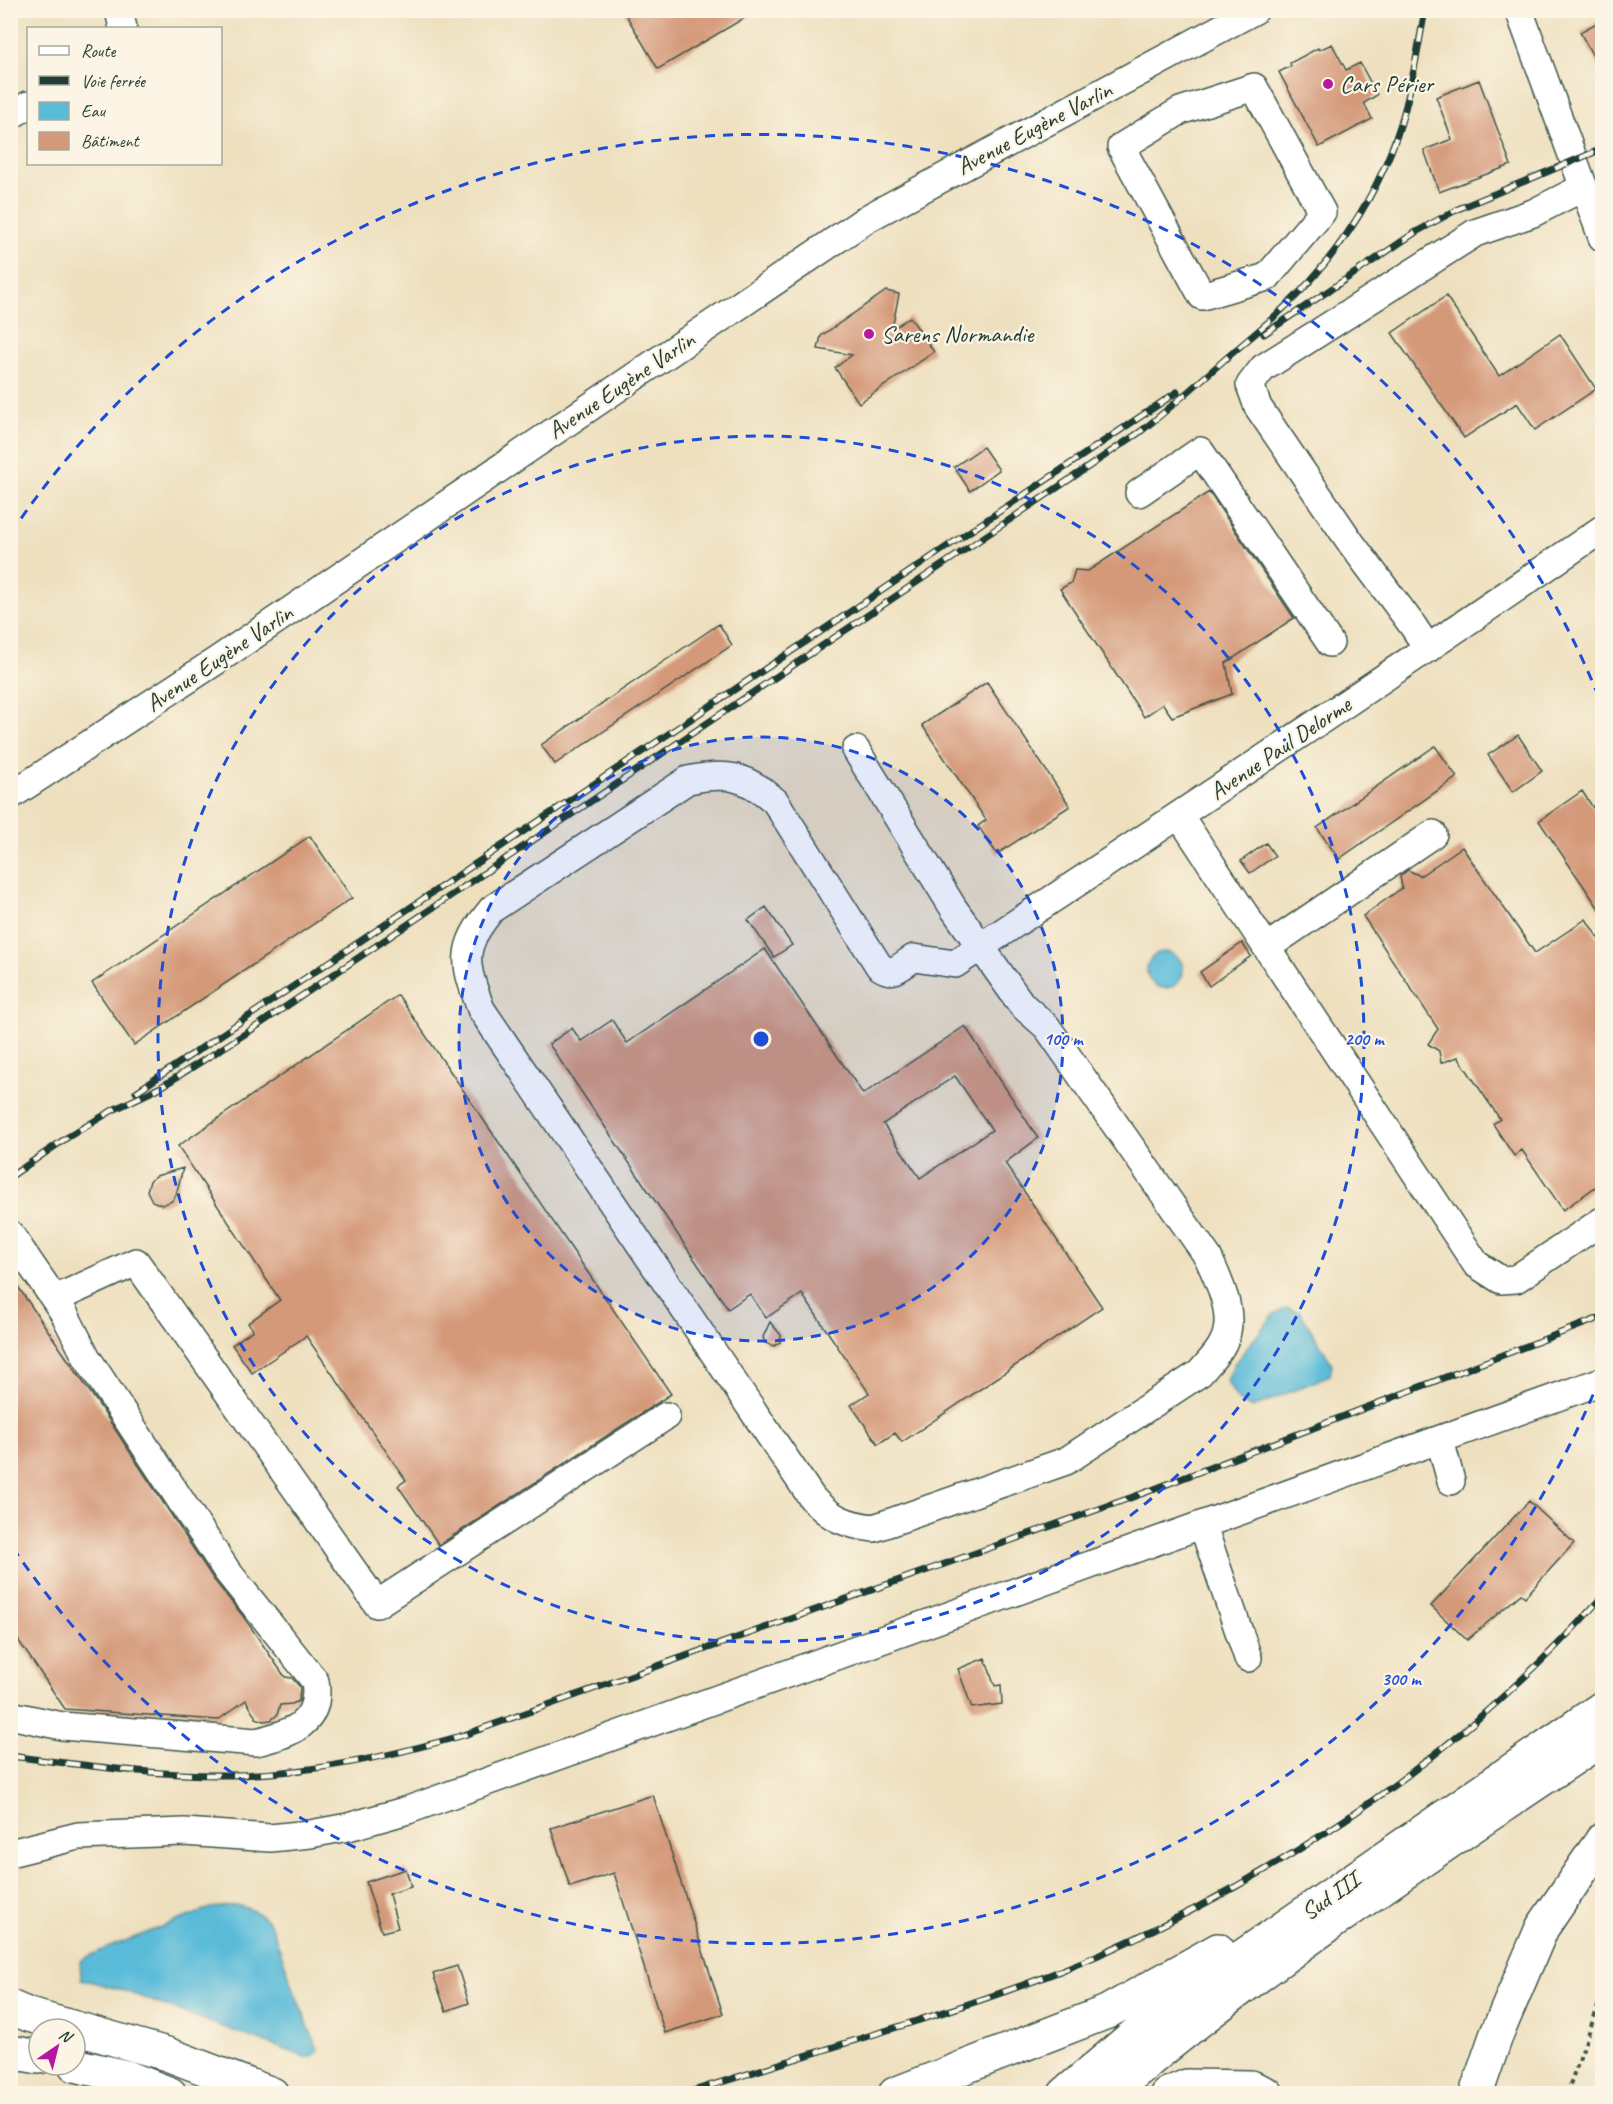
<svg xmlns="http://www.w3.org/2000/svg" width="1613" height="2104" viewBox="0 0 1613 2104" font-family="Caveat,sans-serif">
<rect width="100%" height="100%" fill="#fcf5e5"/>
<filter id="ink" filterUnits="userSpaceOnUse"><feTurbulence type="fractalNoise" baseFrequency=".0167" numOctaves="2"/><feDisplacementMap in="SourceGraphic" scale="12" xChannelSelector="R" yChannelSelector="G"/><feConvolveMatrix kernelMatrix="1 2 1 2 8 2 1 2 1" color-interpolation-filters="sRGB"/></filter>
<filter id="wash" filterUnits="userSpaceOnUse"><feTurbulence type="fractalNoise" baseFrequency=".008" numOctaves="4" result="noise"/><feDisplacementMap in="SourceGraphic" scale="24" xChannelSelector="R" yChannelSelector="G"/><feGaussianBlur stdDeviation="1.35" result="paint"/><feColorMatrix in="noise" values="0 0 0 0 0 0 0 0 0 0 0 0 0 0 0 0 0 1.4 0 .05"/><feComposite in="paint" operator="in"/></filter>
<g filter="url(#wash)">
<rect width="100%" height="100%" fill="#eee0bf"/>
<path fill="#5abbd9" stroke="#3c7c86" stroke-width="1.5" d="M1147 970a18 18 0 1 1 36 0a18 18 0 1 1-36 0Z
M1287,1308L1300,1312L1332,1364L1330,1375L1252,1408C1238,1404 1233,1393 1227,1381L1234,1364L1275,1313Z
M237,1905C252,1909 265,1914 272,1928L297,1998L318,2050L313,2057H305L122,1990L81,1979L80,1961L102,1950L211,1908Z"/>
<g id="blocks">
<path fill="#d49979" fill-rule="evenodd" d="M623,10H758L658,69Z
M1602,20V73L1580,32Z
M1332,44L1346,70L1360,63L1377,95L1364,103L1372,119L1319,147L1279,72L1291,66L1290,63L1318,48L1319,50Z
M1479,80L1511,165L1439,192L1424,150L1452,139L1436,97Z
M886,291L899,294L892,329L910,317L934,352L859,403L835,368L852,355L818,349L821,336Z
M1446,296L1499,376L1560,334L1596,389L1535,430L1517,403L1464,438L1392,333Z
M983,447L999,470L970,491L954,467Z
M1209,492L1294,618L1226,663L1232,694L1172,717L1163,704L1144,717L1060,589L1071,583L1075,570L1088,571Z
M719,624L732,645L555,764L541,745Z
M987,682L1070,806L997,854L978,826L986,820L922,725Z
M1518,735L1542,771L1513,792L1488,755Z
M1435,746L1457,777L1339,859L1317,828Z
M1582,791L1602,821V913L1539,821Z
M310,836L352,898L134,1045L92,983Z
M1266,843L1275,856L1250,873L1241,861Z
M1462,847L1535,953L1586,919L1602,944V1182L1563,1210L1522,1150L1514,1156L1493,1124L1500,1119L1458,1057L1441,1063L1439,1051L1428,1044L1438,1029L1363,916L1402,888L1400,876L1408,870L1420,876Z
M766,907L792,945L774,957L748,920Z
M1242,943L1251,956L1209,986L1200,972Z
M765,949L863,1094L965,1026L1038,1138L1005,1163L1102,1307L902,1442L895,1433L878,1444L851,1405L869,1393L802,1294L766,1318L750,1294L728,1309L549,1044L572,1028L581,1041L612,1020L627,1043ZM955,1076L992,1130L920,1178L883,1124Z
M398,995L671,1394L439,1545L398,1486L406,1480L306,1336L252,1373L232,1345L253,1330L248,1323L280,1300L178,1146Z
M183,1168L176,1195L172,1201L162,1205L152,1201L147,1191L150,1181L156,1176Z
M10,1275L101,1408L214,1580L243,1616L285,1677L292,1678L300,1687L299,1701L292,1704L280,1705L277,1715L271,1720L264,1721L256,1718L246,1700L218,1720L65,1709L10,1628Z
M770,1322L781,1335L780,1342L774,1346L765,1343L763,1337Z
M1529,1501L1574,1543L1525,1597L1521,1594L1467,1640L1431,1606Z
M985,1658L995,1686L1001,1685L1002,1704L972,1708L958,1669Z
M653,1795L723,2014L665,2033L614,1873L570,1887L551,1828Z
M406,1869L411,1887L389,1894L398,1928L382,1932L366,1882Z
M457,1966L469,2003L446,2011L433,1974Z"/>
</g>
</g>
<g filter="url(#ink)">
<use href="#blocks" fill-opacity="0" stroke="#3e5549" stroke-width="1.5"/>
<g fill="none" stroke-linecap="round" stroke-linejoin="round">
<defs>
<path id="minor" d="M119,10L123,28
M1519,10L1602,237
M1254,87L1322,212L1267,277L1202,296L1121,147L1180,111Z
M10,116L28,105
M1139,493L1200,451L1330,643
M1428,649L1413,626L1351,543L1258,407L1250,385L1263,368L1475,233L1533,213L1584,187
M856,750L954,909L1022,1005L1047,1027L1208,1257C1219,1282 1237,1316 1223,1343C1218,1354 1208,1363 1200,1373L1066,1461L874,1528C847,1525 830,1518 812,1498L481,1009C464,963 459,949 492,909L688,780C726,772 745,775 775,801L879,966C894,977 900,966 914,958L955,964L980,947C1189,809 1397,671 1602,529
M10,796L216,661L868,218L1255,10
M1179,815L1476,1264L1501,1280L1516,1279L1602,1221
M1267,947L1433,834
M10,1234L64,1313L87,1358L227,1571L315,1681C322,1724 290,1734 256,1742L62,1726L10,1715
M55,1299L136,1262L377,1604L666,1416
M1440,1440L1451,1481
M1203,1526L1248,1658
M10,1853L78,1836L184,1832L270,1838L310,1834L348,1827L408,1810L1602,1381"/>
<path id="highway" d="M10,2007L29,2015L167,2054L272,2094
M10,2052L39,2057
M75,2065L126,2077L170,2094
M895,2094L1107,2012L1218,1950
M1065,2094L1159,2014L1602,1708
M1109,2094C1264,1962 1434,1852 1602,1739
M1168,2094L1187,2086L1251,2087L1267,2094
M1476,2094L1496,2036L1542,1928L1602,1840"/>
</defs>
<use href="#minor" stroke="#3e5549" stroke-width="30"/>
<use href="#highway" stroke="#3e5549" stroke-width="36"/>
<path stroke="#3e5549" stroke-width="4" stroke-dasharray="4.5 4.5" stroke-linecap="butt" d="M1567,2094L1602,1995"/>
<use href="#minor" stroke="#fff" stroke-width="27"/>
<use href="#highway" stroke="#fff" stroke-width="33"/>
<defs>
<path id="rail" d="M1264,334L1416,232L1458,209L1602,149
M136,1092L1177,392
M10,1177L68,1137L113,1110L161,1087L248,1032L1140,432C1169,409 1196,385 1223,361C1255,333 1290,306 1317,273C1351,233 1380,185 1397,135C1411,95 1417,53 1425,10
M10,1756C83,1765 157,1776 230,1775C310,1774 387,1757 464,1735L1144,1493L1602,1317
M683,2094C758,2071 833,2047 907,2024C973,2003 1040,1981 1103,1953C1289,1870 1466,1751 1602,1597"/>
</defs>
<use href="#rail" stroke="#1f3d34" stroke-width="7"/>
<use href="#rail" stroke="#fcf5e5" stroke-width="4.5" stroke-dasharray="14" stroke-linecap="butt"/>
</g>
</g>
<circle cx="761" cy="1039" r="302" fill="#1d4ed8" fill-opacity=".12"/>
<g fill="none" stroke="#1d4ed8" stroke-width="3" stroke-dasharray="10 8">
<circle cx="761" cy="1039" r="302"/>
<circle cx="761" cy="1039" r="603"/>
<path d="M1600 1378A905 905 0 0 1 11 1545M11 533A905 905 0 0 1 1600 700"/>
</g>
<g fill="#b5179e" stroke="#fcf5e5" stroke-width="2">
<circle cx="1328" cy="84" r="6"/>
<circle cx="869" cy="334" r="6"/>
</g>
<g text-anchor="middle" stroke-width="4.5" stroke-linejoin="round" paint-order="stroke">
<g font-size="24" fill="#1f3d34" stroke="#fcf5e5" text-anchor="start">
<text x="1340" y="92">Cars Périer</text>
<text x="881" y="342">Sarens Normandie</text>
</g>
<g font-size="24" fill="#1f3d34" stroke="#fcf5e5">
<text transform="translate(1034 128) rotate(-28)" y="8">Avenue Eugène Varlin</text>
<text transform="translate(621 385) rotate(-34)" y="8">Avenue Eugène Varlin</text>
<text transform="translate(219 658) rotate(-34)" y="8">Avenue Eugène Varlin</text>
<text transform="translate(1280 748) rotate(-34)" y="8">Avenue Paul Delorme</text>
<text transform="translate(1330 1896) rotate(-35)" y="8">Sud III</text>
</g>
</g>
<circle cx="761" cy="1039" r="9" fill="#1d4ed8" stroke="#fcf5e5" stroke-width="3"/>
<g font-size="18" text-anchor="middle" font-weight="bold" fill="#1d4ed8" stroke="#fcf5e5" stroke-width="4.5" stroke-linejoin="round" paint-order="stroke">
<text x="1063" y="1045">100 m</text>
<text x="1364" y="1045">200 m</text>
<text x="1401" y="1685">300 m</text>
</g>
<rect width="1613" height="2104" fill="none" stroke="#fcf5e5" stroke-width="36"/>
<rect x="27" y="27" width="195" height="138" fill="#fcf5e5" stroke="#a4ab9e" stroke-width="1.5"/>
<rect x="39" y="46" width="30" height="9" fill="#ffffff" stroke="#a4ab9e" stroke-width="1.5"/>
<text x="81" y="57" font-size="18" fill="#1f3d34">Route</text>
<rect x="39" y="76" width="30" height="9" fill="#1f3d34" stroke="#a4ab9e" stroke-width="1.5"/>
<text x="81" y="87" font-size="18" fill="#1f3d34">Voie ferrée</text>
<rect x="39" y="102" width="30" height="18" fill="#5abbd9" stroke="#a4ab9e" stroke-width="1.5"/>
<text x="81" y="117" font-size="18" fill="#1f3d34">Eau</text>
<rect x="39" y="132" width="30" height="18" fill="#d49979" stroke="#a4ab9e" stroke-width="1.5"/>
<text x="81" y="147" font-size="18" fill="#1f3d34">Bâtiment</text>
<g transform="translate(57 2047) rotate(35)"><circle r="28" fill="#fcf5e5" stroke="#a4ab9e" stroke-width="1.5"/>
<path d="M0-4.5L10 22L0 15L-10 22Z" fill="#b5179e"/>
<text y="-9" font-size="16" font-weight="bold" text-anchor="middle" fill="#1f3d34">N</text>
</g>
</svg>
